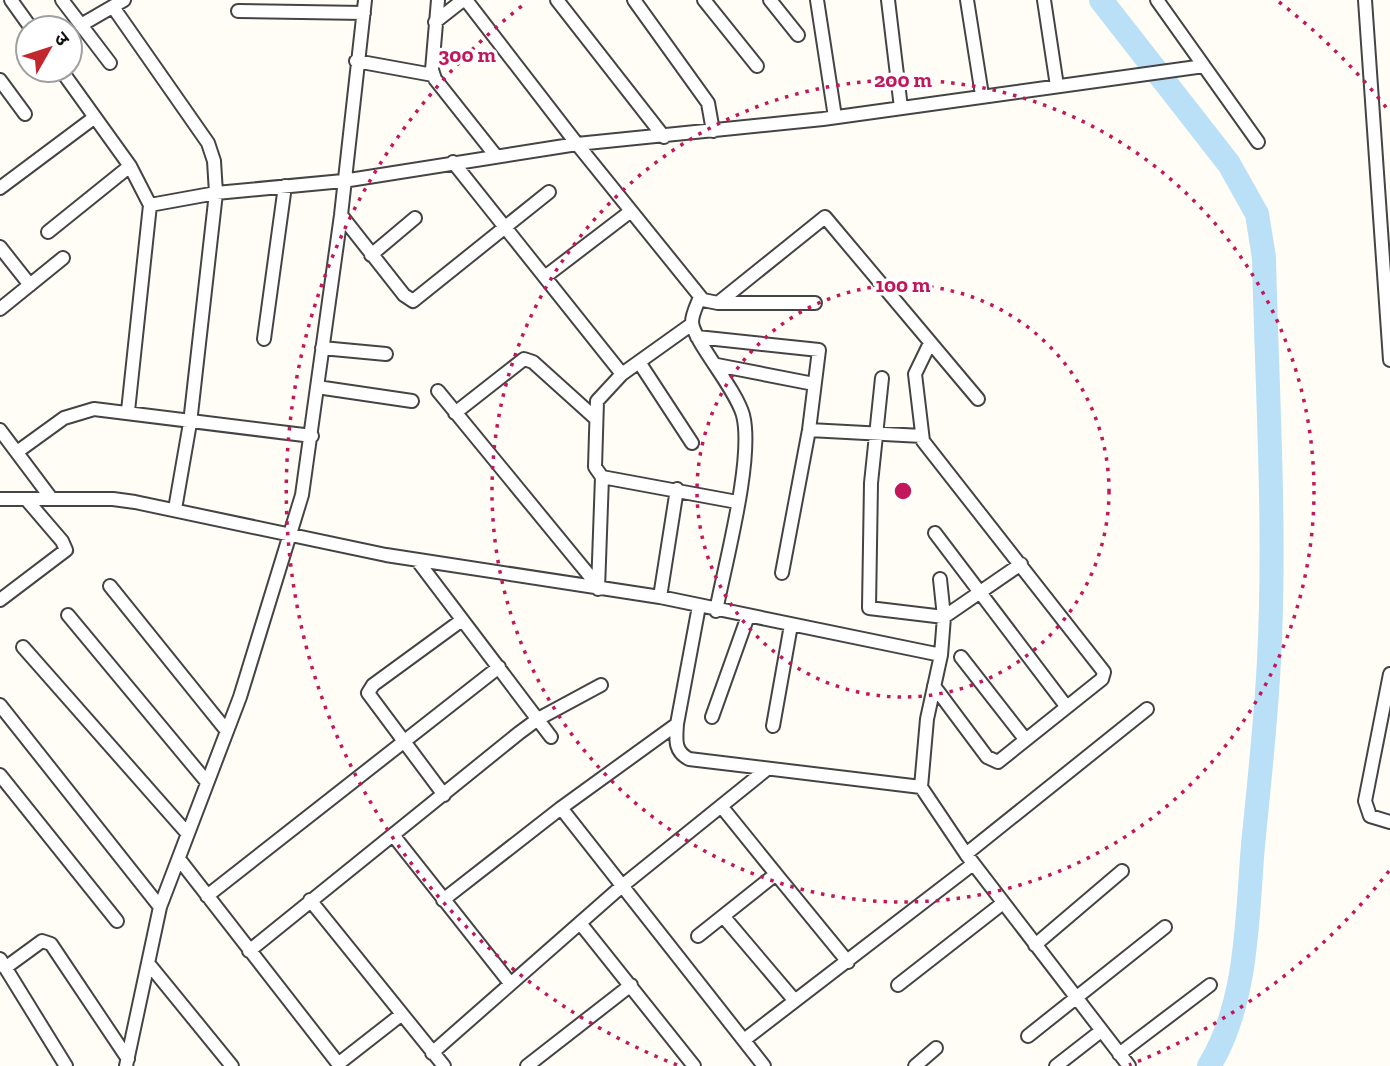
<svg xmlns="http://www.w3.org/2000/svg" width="1390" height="1066" viewBox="0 0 1390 1066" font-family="'Zilla Slab','Noto Sans Devanagari',serif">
<rect width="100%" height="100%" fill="#fffdf5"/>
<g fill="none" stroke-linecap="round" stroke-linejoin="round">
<path stroke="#b9e0f7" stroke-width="24" d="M1101,0L1229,164L1257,214L1264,258C1267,392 1276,527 1269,660C1266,722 1259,784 1253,845C1247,917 1248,1003 1209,1066"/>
<defs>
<path id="street" d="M11,0L31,28
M62,0L110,63
M438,0L432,70L435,79L496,156
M466,0L577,144L703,300L718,303H815
M557,0L664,137
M634,0L708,103L713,131
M704,0L757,66
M770,0L798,35
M817,0L835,117
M888,0L901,108
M967,0L982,95
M1044,0L1057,86
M1157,0L1258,142
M1365,0L1390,360
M113,7L208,143L214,161L216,193L190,423L175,509
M238,11L364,13
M435,22L463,0
M81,25L124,0
M356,61L433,75
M61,70L130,166L150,205L128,411
M0,80L25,114
M453,162L622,374
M0,188L95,117
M150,205L216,193L343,181L577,144L823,119L1204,66
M341,215L404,295L413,301L549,192
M48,232L130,166
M0,247L30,285
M371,255L415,218
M546,276L631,211
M700,297C697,305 692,314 692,322C693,341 735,387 743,415C754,458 725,564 716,611
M718,303L825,217L978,399
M0,309L63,258
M692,324L622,374L597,401L595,467L602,477L737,502
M697,337L819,350L809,430L782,573
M264,339L285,186
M930,343L915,374L923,441L1104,672L1102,679L998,762L987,757L934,686
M322,348L386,354
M639,362L692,443
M717,365L814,384
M882,378L871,483L869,608L944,617L1021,564
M317,387L412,401
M438,391L598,586
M455,413L524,359L533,362L594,417
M0,430L51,498
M809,430L922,436
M17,452L64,418L94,409L312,436
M0,499H113L135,502L386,555L660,597L941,655
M935,533L1066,706
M417,560L551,737
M940,579L944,617L941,655L927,719L921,787L966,854L1129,1066
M110,586L226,730
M598,589L602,477
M660,597L677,489
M0,600L66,550L62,541L26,499
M699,606L677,724C676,740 674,751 689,759L921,787
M68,615L206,781
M23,647L187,833
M961,657L1025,739
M1390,674L1365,801L1370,816L1390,822
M0,705L160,907
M712,717L748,616
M773,726L791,625
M0,775L117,921
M444,795L368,693L373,685L462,620
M561,808L677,724
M393,835L510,983
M966,854L1147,709
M179,859L340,1066
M776,874L848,962
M207,896L499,667
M310,900L444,1066
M443,900L561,808L764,1066
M723,916L795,1001
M580,923L694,1066
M698,936L776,874L721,806
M1035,945L1122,871
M249,951L519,733L538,719L601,685
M0,959L66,1066
M148,963L232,1066
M5,968L42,941L51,944L128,1059
M898,985L1003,903
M1028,1036L1165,927
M744,1040L973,864
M432,1053L622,886L767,769
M1119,1054L1210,985
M338,1064L402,1014
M126,1066L160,907L240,697L302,495L341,215L365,0
M527,1066L631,985
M915,1066L936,1048
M1056,1066L1101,1031"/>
</defs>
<use href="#street" stroke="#444" stroke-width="16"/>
<use href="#street" stroke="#fff" stroke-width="12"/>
</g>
<g fill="none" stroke="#c2185b" stroke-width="3.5" stroke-dasharray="3.5 7">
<circle cx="903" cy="491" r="206"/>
<circle cx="903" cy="491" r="411"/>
<path d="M1389 871A617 617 0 0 1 1129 1065M677 1065A617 617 0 0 1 527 2M1279 2A617 617 0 0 1 1389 111"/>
</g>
<circle cx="903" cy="491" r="10" fill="#c2185b" stroke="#fff" stroke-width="3.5"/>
<g font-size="21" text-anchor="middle" font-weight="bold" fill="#c2185b" stroke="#fff" stroke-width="7" stroke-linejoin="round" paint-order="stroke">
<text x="467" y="62">300 m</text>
<text x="903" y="87">200 m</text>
<text x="903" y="292">100 m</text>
</g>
<g transform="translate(49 49) rotate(51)"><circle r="33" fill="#ffffff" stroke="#a0a0a0" stroke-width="2"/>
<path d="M0-5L12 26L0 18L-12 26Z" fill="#c4262e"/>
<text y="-10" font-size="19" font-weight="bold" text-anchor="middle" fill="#111111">उ</text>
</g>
</svg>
